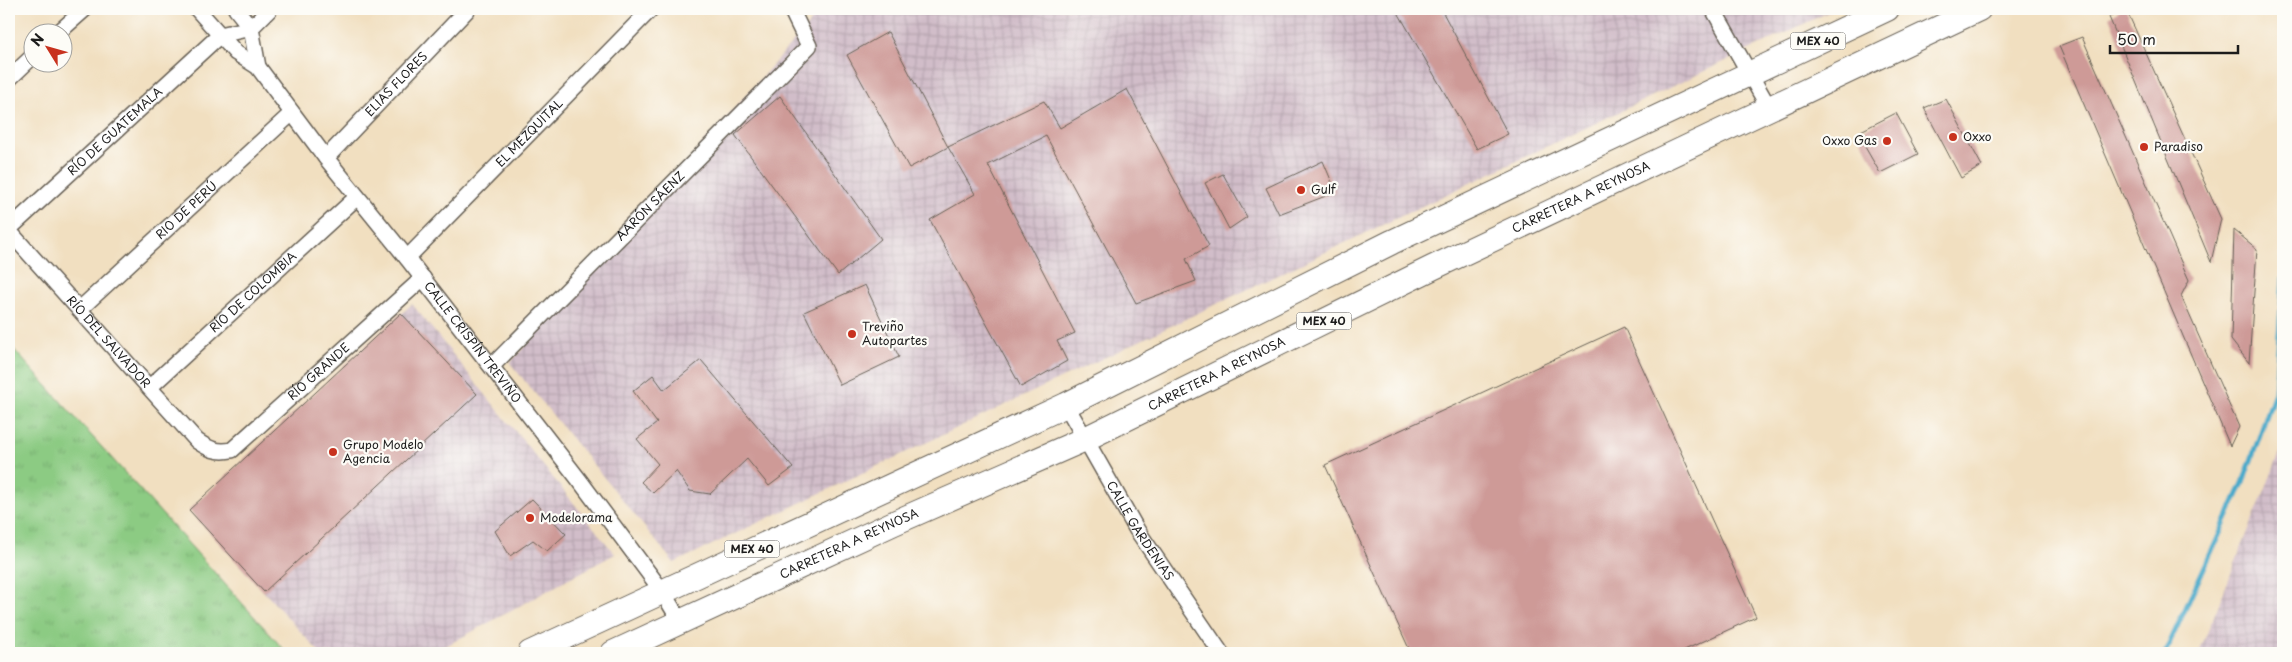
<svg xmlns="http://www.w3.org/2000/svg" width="2292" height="662" viewBox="0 0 2292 662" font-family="'Playpen Sans',sans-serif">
<defs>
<pattern id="industrial-grid" width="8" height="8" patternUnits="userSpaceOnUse" patternTransform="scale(1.25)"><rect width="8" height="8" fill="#d1bdc9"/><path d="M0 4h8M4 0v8" fill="none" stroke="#b3a2ac"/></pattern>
<pattern id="grass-tufts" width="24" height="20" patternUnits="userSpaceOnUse" patternTransform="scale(1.25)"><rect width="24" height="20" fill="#8ccb83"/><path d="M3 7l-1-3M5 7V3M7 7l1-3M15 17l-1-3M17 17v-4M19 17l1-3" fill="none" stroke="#78ae71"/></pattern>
</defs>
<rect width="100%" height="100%" fill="#fdfcf7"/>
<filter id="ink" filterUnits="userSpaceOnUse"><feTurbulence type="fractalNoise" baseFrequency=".02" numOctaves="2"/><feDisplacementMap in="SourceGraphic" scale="10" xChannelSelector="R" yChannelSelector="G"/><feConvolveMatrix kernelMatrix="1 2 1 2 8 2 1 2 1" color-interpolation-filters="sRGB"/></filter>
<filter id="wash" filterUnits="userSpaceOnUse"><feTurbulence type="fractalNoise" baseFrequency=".0096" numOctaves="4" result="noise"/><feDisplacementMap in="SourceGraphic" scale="20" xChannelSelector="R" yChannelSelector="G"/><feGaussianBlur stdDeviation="1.12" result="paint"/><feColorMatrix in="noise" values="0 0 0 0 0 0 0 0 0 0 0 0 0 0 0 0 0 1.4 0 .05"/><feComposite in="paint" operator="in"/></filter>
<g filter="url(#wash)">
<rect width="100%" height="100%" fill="#f1dfc0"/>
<path fill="url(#industrial-grid)" d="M822,9H1835L674,563L510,363Z
M412,304L615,554L433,653H320L189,510Z
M2283,445V653H2199Z"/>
<path fill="url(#grass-tufts)" stroke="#547450" d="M9,344L287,653H9Z"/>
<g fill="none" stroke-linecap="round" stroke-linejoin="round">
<path stroke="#4baaca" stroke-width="5" d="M2165,653L2243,483L2275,392L2283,278"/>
</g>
<g id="blocks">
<path fill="#ce9a97" d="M1396,9H1441L1508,134L1477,149Z
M2121,9H2126L2221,219L2211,262L2109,17Z
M888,32L948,147L909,168L847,55Z
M2082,37L2189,280L2181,296L2239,427L2230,446L2059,46Z
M1127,89L1209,246L1186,259L1196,281L1136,303L1046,136L988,165L1075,333L1057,341L1067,361L1021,387L930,220L975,194L948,147L1044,101L1060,128Z
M780,96L881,239L838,275L735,135Z
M1946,99L1982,166L1961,178L1924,108Z
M1896,113L1918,154L1880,173L1857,133Z
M1323,161L1336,192L1279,214L1266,188Z
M1223,174L1247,217L1229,229L1205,183Z
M2234,230L2257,249L2249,363L2231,340Z
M865,285L899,357L840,385L804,312Z
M401,313L477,394L264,592L189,510Z
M1624,327L1756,617L1678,653H1411L1325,465Z
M701,360L793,468L769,486L747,459L710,494L690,491L676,471L653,493L641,482L658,464L637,439L657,423L633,391L653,375L664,390Z
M532,499L566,534L547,551L533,540L510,556L495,531Z"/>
</g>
</g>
<g filter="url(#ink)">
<use href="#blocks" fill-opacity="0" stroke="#676055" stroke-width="1"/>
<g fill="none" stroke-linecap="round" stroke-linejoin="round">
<defs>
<g id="minor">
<path id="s1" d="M197,9L236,53L258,67L326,158L407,258L580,481L662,591L680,621"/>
<path d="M236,9L251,28L258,67"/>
<path d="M1713,9L1769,108"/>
<path d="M59,32L85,9"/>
<path d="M9,79L32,57"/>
<path id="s2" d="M326,158L468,9"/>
<path id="s3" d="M9,229L220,35L251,28L270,9"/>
<path id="s4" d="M9,231L197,441C209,449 217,453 232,450L423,278"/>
<path id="s5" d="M407,258L651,9"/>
<path id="s6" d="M80,309L292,113"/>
<path id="s7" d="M492,366L809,46L791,9"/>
<path id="s8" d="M150,387L357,197"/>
<path id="s9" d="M1066,405L1137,530L1221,653"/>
</g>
<g id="primary">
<path d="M530,653L1066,405L1392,242L1887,9"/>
<path id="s10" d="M613,653L894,523L1085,439L1432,268L1979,9"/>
</g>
</defs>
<use href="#minor" stroke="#676055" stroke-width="18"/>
<use href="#primary" stroke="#676055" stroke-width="26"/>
<use href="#minor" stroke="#fff" stroke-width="15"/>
<use href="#primary" stroke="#fff" stroke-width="24"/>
</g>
</g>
<g fill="#c8321e" stroke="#fdfcf7" stroke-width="2">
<circle cx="1953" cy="137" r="5"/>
<circle cx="1887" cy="141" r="5"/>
<circle cx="2144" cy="147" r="5"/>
<circle cx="1301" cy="190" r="5"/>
<circle cx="852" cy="334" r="5"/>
<circle cx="333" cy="452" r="5"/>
<circle cx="530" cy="518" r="5"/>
</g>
<g text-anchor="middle" stroke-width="4.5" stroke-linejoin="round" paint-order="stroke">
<g fill="#fdfcf7" stroke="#605f5e" stroke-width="1">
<rect x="1790.5" y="32.5" width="55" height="17" rx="4"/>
<rect x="1296.5" y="312.5" width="55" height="17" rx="4"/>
<rect x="724.5" y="540.5" width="55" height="17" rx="4"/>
</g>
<g font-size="11" font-weight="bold" fill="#1c1c1c">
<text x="1818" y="45">MEX 40</text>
<text x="1324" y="325">MEX 40</text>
<text x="752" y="553">MEX 40</text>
</g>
<g font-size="12" fill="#1c1c1c" stroke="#fdfcf7">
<text dy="4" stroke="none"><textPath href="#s2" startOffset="102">ELÍAS FLORES</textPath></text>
<text dy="4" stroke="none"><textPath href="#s3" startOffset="144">RÍO DE GUATEMALA</textPath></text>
<text dy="4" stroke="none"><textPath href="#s5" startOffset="175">EL MEZQUITAL</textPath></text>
<text dy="4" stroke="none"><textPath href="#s10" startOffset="1070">CARRETERA A REYNOSA</textPath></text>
<text dy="4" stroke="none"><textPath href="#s7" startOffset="225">AARÓN SÁENZ</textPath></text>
<text dy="4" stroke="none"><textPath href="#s6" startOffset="145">RIO DE PERÚ</textPath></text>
<text dy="4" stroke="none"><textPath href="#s8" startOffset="140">RÍO DE COLOMBIA</textPath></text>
<text dy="4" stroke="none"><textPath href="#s4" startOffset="149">RÍO DEL SALVADOR</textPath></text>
<text dy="4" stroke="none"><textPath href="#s1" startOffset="434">CALLE CRISPÍN TREVIÑO</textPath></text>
<text dy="4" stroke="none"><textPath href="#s4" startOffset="436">RÍO GRANDE</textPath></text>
<text dy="4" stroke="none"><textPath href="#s10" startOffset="665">CARRETERA A REYNOSA</textPath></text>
<text dy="4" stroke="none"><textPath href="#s9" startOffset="146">CALLE GARDENIAS</textPath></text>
<text dy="4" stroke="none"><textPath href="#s10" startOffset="260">CARRETERA A REYNOSA</textPath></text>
</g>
<g font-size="12" fill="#1c1c1c" stroke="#fdfcf7" text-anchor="start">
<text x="1963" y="141">Oxxo</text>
<text x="1877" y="145" text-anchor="end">Oxxo Gas</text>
<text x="2154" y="151">Paradiso</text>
<text x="1311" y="194">Gulf</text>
<text x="862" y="331">Treviño<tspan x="862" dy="14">Autopartes</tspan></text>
<text x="343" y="449">Grupo Modelo<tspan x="343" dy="14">Agencia</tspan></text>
<text x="540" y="522">Modelorama</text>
</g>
</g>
<rect width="2292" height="662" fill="none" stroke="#fdfcf7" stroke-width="30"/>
<g transform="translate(48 48) rotate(307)"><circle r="24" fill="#fdfcf7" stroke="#a3a29f"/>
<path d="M0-4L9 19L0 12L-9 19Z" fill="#c8321e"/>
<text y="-8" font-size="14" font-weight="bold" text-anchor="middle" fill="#1c1c1c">N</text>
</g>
<path d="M2110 45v8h128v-8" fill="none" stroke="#1c1c1c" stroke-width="2.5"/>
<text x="2117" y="45" font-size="15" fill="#1c1c1c" stroke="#fdfcf7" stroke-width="4" paint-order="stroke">50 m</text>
</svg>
